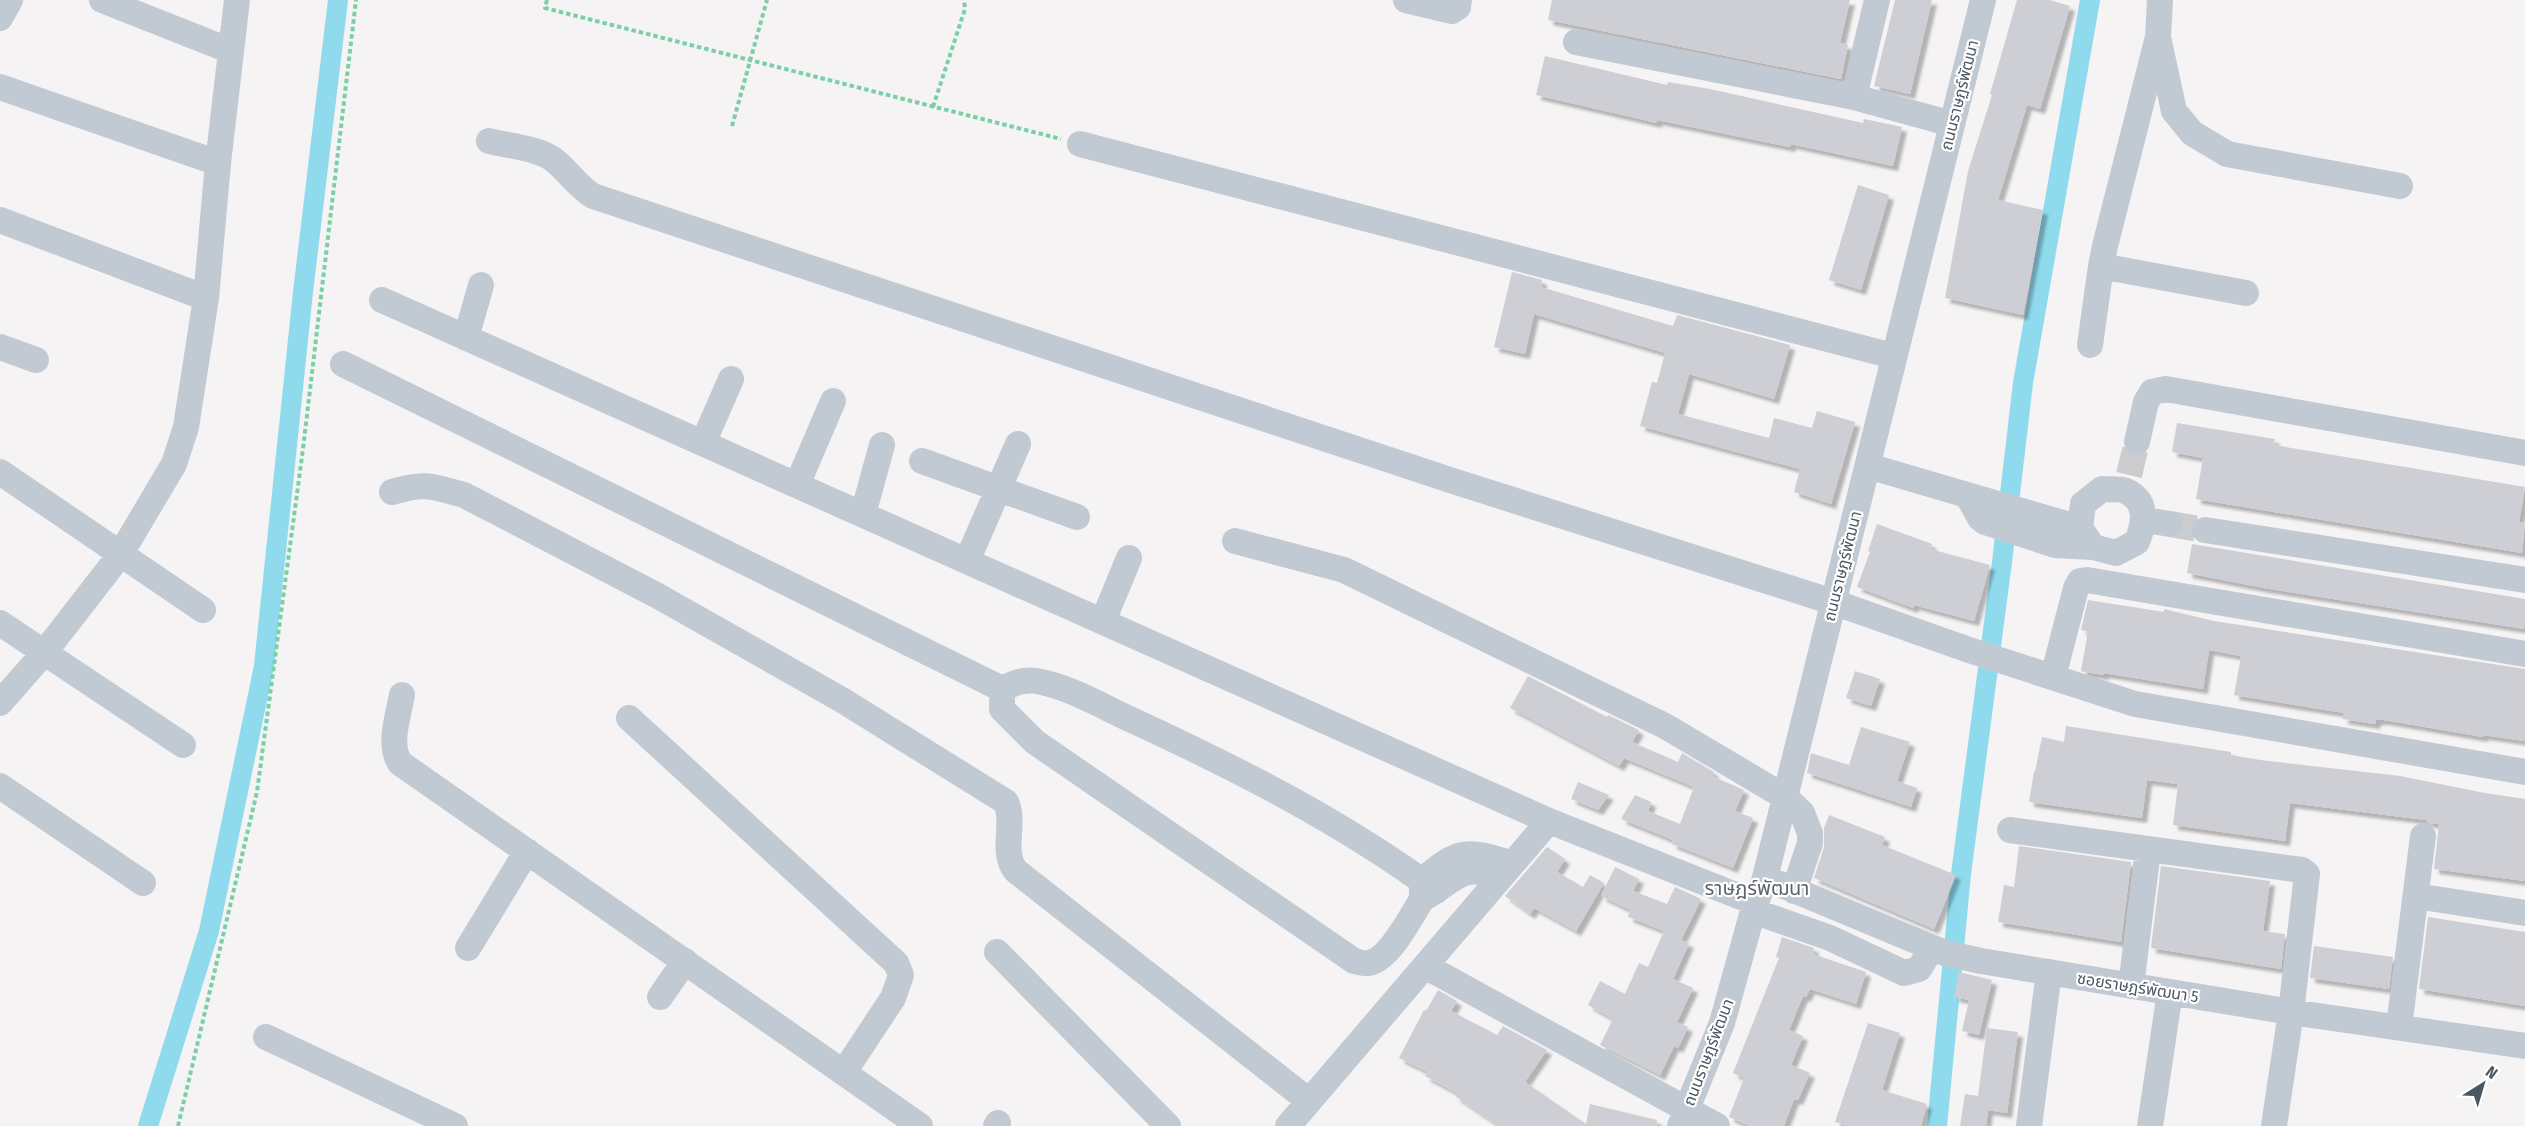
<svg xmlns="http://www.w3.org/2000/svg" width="2525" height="1126" viewBox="0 0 2525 1126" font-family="'Fira Sans Condensed','Noto Sans Thai',sans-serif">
<defs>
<filter id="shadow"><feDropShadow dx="5" dy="5" stdDeviation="1.5" flood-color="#0004"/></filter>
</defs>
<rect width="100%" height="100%" fill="#f5f3f3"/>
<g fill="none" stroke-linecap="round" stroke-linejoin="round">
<path stroke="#90daee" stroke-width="20" d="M148,1126L209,931L264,666L303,292L338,0
M1937,1126L1961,874L2002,562L2023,383L2090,0"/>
</g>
<path fill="#cdcfd5" filter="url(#shadow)" d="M1552,0H1850L1840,43L1848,45L1841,79L1548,20Z
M1895,0H1932L1910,94L1874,86Z
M2017,0H2050L2070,6L2040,109L2027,105L1998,200L2043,210L2023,315L1945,298L1968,171L1992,95L1990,94Z
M1545,56L1667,85L1668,82L1710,89L1863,123L1864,119L1902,127L1893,166L1791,144L1790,147L1657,120V123L1536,95Z
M1858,185L1889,195L1861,290L1829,280Z
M1512,272L1542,280L1541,287L1673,326L1677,315L1790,345L1774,399L1689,374L1678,414L1769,438L1774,418L1812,428L1817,411L1855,422L1831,504L1794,492L1800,469L1640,426L1652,382L1657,383L1665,353L1534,314L1525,354L1494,347Z
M2177,423L2275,439L2274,445L2525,487L2519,522L2525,523L2522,553L2196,499L2203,458L2172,452Z
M1877,524L1932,544L1930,549L1990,565L1974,621L1914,605L1913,608L1857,587L1870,552L1868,551Z
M2192,544L2525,599V629L2264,588L2187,573Z
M2088,600L2164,612V609L2214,621L2525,669V741L2483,735V737L2384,720H2376L2375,724L2343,719L2344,713L2234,695L2241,656L2209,650L2203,689L2104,673V675L2084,672L2081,671L2088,631L2081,630Z
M1855,671L1880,679L1871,706L1846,698Z
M1528,676L1607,717L1608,715L1639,730L1632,742L1678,762L1682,753L1714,772L1712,776L1744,790L1735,811L1753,818L1733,868L1672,844L1673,840L1621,819L1635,795L1651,802L1648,811L1680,824L1694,787L1624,758L1619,766L1510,708Z
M2066,726L2231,752V755L2260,760L2400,776L2485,793L2525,799V881L2434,869L2439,824L2429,823L2426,820L2290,803L2285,841L2173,825L2178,784L2147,780L2142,818L2029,802L2034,771L2035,772L2042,737L2064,742Z
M1861,727L1910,742L1897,781L1917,788L1911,807L1807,773L1811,753L1849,765Z
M1578,782L1609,795L1598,810L1571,799Z
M1829,815L1885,837L1882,845L1956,875L1934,929L1814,878L1824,847V828Z
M2019,846L2131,862L2121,942L1998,922L2004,885L2014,887Z
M1547,847L1565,859L1557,872L1583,887L1590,875L1604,883L1576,931L1534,908L1530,914L1505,896Z
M2161,866L2270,881L2263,931L2285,934L2281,969L2151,948Z
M1615,867L1639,879L1633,891L1667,904L1675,887L1701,899L1681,940L1689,943L1673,979L1693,988L1677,1022L1688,1027L1678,1048L1674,1046L1660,1075L1600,1045L1613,1019L1588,1005L1600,981L1625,994L1639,963L1648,967L1664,931L1628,917L1630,910L1601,896Z
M2428,917L2525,932V1006L2419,989Z
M1782,937L1814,948L1813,954L1866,972L1856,1004L1810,989L1806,997L1803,996L1789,1030L1803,1036L1791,1065L1810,1073L1798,1100L1794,1099L1784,1126H1750L1729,1117L1744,1078L1733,1073L1779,958L1776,957Z
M2314,946L2393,957L2389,989L2310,978Z
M1959,972L1992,980L1979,1035L1962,1031L1969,1000L1954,997Z
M1438,990L1457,1001L1451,1011L1497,1035L1503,1026L1547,1050L1525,1082L1586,1124L1590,1104L1657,1120L1656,1126H1499L1455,1096L1457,1093L1425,1076L1428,1072L1399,1058L1424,1010L1426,1011Z
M1868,1023L1900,1033L1882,1090L1927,1104L1921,1126H1847L1835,1122Z
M1987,1028L2018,1032L2007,1113L1988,1110L1986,1126H1960L1965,1094L1978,1096Z"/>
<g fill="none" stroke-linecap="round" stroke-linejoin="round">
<path stroke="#caccce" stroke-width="26" stroke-dasharray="26 13" stroke-linecap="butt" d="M2129,475L2137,442
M2170,524L2205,530"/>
<path stroke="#7ad0a6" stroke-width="4" stroke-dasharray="4.5 3" stroke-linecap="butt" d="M547,0L545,8L1061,139
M933,107L965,9L964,0
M732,126L767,0
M178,1126L257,792L303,449L356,0"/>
<path stroke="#c1cad2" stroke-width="26" d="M102,0L231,51
M1406,0L1452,11L1458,7L1459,0
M2160,0L2158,37L2174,111L2192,133L2227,154L2400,186
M0,18L10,0
M2158,37L2105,246L2101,266L2246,293
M1576,42L1854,97L1952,124
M0,87L218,163
M1854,97L1877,0
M489,141C509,146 538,148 554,160C568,171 577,186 593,196L1450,480L1833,602L1972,651L2135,704L2525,772
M1080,144L1893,356
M0,220L206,298
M382,300L1549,821L1756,903
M466,338L481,285
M2090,345L2101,266
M0,347L36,360
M343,364L1002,689
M2137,442L2146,402L2152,392L2166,389L2525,453
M703,443L731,379
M922,461L1077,517
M1868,466L2080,528
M0,472L203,610
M797,485L833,401
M2102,489C2108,490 2120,488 2126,491C2149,502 2144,524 2137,542L2116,553L2093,547L2080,528L2083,504Z
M392,492C425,482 432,486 464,495L658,596L842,700L1006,802C1016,824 1000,851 1016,871L1309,1101
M1967,495L1980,518L1985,522L2055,545L2093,547
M863,514L882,445
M2145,520L2170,524
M2205,530L2525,580
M1235,541L1344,570L1665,726L1785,797L1802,813L1810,833V843L1794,891
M967,561L1018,444
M1103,621L1129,558
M0,623L183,745
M2053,677L2076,588L2080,581L2087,580L2525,654
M1002,689V709L1035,742L1354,961C1358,962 1364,964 1368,963C1389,961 1412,915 1422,899
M1002,689C1014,683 1023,679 1037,681C1070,687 1103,707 1134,721C1240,770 1342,822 1436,891
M402,695C398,717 388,744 400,763L920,1126
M0,703L44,653L120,555L174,464L186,427L206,298L218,163L237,0
M629,718L896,963L901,975L893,998L844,1072
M0,786L143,883
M2010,830L2302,870L2307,874L2291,1012L2274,1126
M1500,878C1460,861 1456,881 1422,899V881C1458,849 1467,849 1512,864
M1765,878L1945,953L1981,961L2291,1012L2525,1046
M2416,896L2525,913
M1753,911L1830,938L1904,973L1919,969L1932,948
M468,948L527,851
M997,952L1168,1126
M1425,966L1717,1126
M2131,986L2148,850
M660,997L685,961
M2399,1027L2423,836
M266,1037L455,1126
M996,1126L998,1123
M1288,1126L1549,821
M1680,1126L1722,1023L1753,911L1765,878L1983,0
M2029,1126L2049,972
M2150,1126L2170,992"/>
</g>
<g text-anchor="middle" stroke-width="4.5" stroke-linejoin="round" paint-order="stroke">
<g font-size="16" fill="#4a5661" stroke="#fff">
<text transform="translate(1959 95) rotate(-76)" y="6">ถนนราษฏร์พัฒนา</text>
<text transform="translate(1842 566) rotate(-76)" y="6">ถนนราษฏร์พัฒนา</text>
<text transform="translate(2138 987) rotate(9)" y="6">ซอยราษฎร์พัฒนา 5</text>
<text transform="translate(1708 1052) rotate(-69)" y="6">ถนนราษฏร์พัฒนา</text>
</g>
<g font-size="20" fill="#5f6368" stroke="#fff">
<text x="1757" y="895">ราษฎร์พัฒนา</text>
</g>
</g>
<g transform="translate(2483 1084) rotate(37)" stroke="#ffffff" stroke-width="4.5" paint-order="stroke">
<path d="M0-4.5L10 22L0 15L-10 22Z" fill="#4a5661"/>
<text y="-9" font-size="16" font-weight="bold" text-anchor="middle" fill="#4a5661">N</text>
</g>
</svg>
